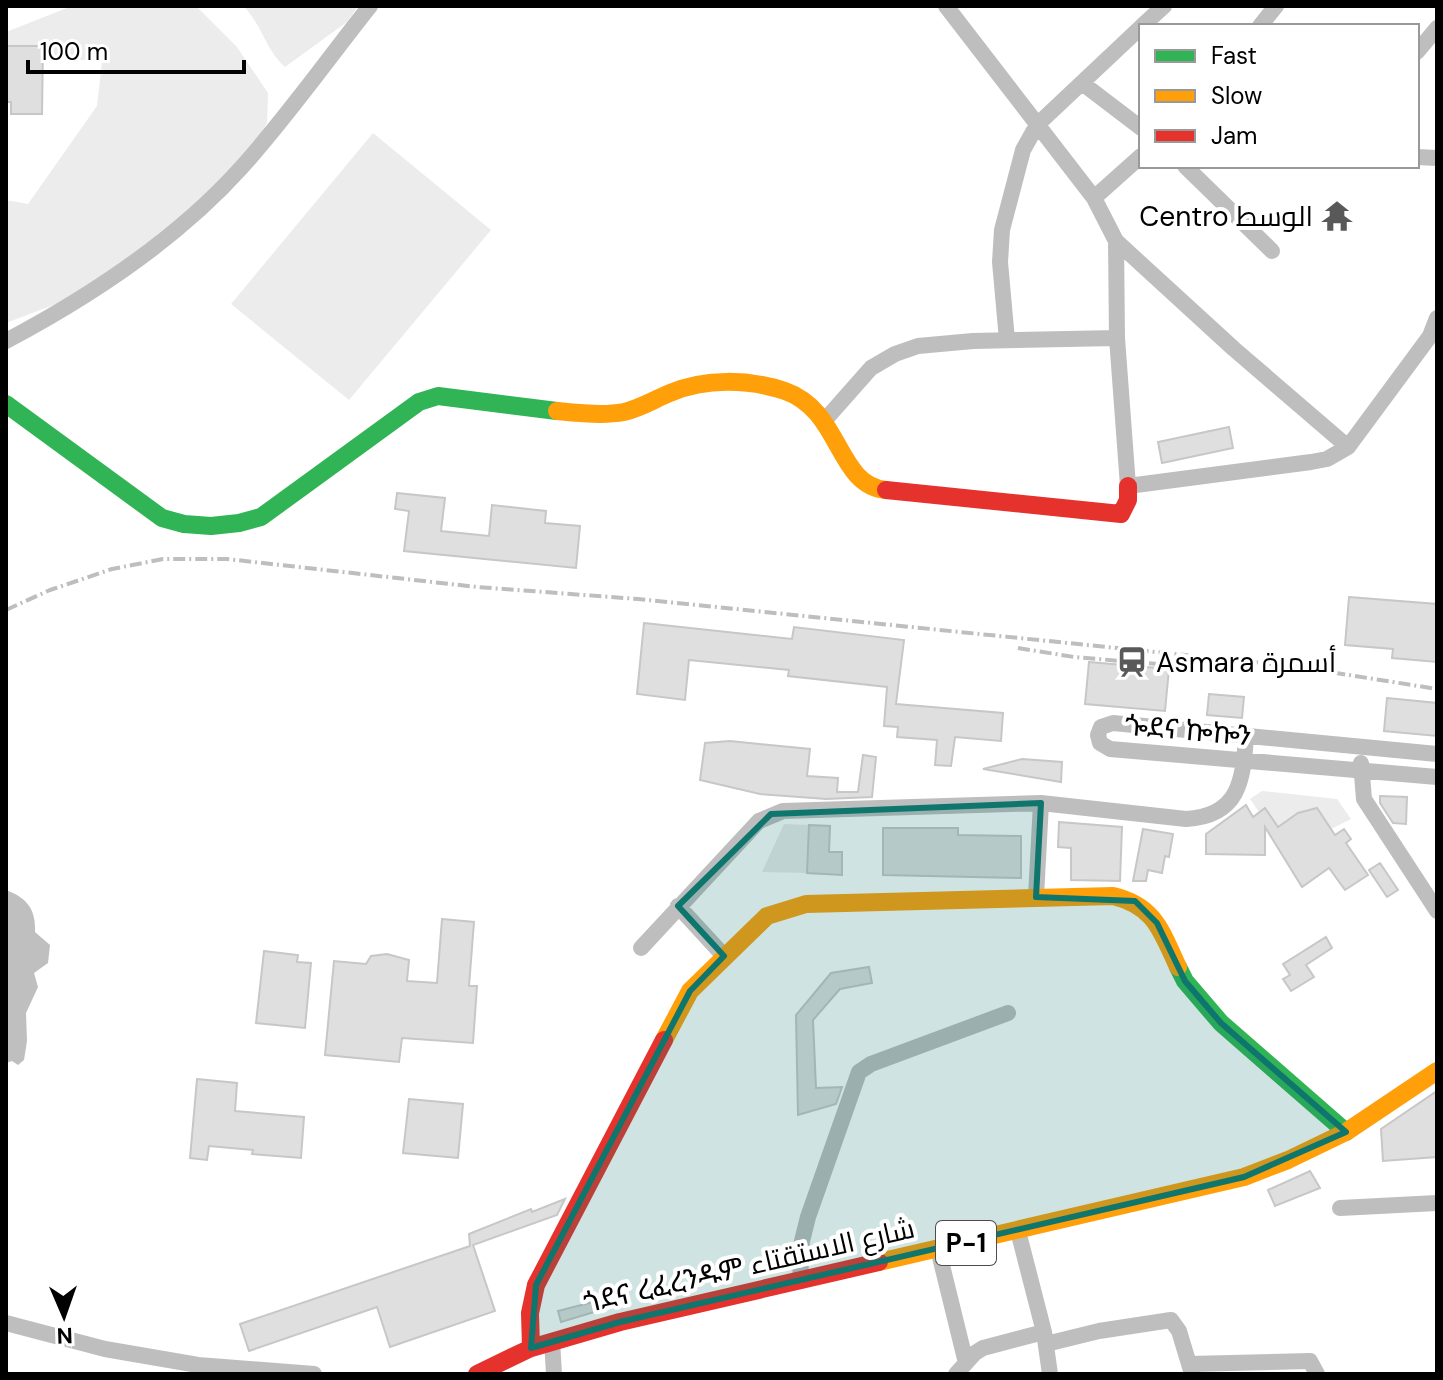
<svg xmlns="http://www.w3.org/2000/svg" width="1443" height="1380" viewBox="0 0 1443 1380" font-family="'DM Sans',Cairo,'Noto Sans Ethiopic',sans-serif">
<rect width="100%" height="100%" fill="#fff"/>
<path fill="#ececec" d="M72,6L197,7L237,47L268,93L267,123L247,157L157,241L64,301L6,323V200L28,204L97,106L102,62L6,52V32Z
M243,6H358L347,22L285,67C266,51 262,24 243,6Z
M373,133L491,230L349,400L231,304Z
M1262,791L1337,799L1351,819L1331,829L1317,808L1298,813L1277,827L1265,808L1259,812L1250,799Z
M784,824L809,825L807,873L762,872Z"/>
<path fill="#bfbfbf" d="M6,890C27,898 36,909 35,932L50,945L48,963L34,973L38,987L26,1013L27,1041L24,1060L18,1065L12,1061L6,1063Z"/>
<path fill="#dfdfdf" stroke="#c7c7c7" stroke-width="2" d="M6,46H43L42,114H11V102H6Z
M1229,427L1233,448L1162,463L1158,442Z
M397,493L445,498L441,531L489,536L492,505L546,511L545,523L580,526L576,568L404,551L409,511L395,509Z
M1349,597L1437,604V662L1392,658L1393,649L1345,645Z
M644,623L792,639L794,627L904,640L896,704L1003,713L1001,741L955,737L951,766L935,765L937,740L897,737L898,727L884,726L887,687L788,676L789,670L689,660L685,700L637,694Z
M1089,662L1169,669L1165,711L1085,704Z
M1209,694L1244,697L1242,718L1207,715Z
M1387,698L1437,703V736L1384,731Z
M730,741L810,749L807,776L838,778L837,792H858L863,755L876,757L872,797L826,799L760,794L700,780L705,743Z
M1022,759L1062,762L1061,782L983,769Z
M1380,796L1407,797L1406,824L1393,823L1380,803Z
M1246,805L1253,817L1265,808L1278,827L1298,813L1317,808L1335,835L1344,829L1351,839L1346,843L1368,875L1345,890L1329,868L1302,887L1265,827V855L1206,854V834Z
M1059,822L1122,827L1120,881L1071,880V848L1058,847Z
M809,825L830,826L829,852H842V875L807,873Z
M883,828H958V835L1021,836V878L883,875Z
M1143,829L1173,834L1169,857L1165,856L1162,873L1148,870L1146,881H1133Z
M1380,863L1398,890L1387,897L1369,870Z
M442,919L474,922L469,986H477L473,1043L402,1038L399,1062L325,1055L334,961L366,964L371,956L387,954L409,960L407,981L437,983Z
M1326,937L1332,948L1306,965L1314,977L1291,991L1283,979L1290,975L1283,964Z
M264,951L298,955L297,962L311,963L305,1028L256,1023Z
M869,967L872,983L840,989L813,1020L816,1088L842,1087L836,1104L798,1115L796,1015L831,973Z
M197,1079L237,1083L235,1111L304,1117L301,1158L252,1154L253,1150L209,1146L207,1160L190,1158Z
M1437,1091V1157L1383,1161L1381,1129Z
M409,1099L463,1104L458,1158L403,1153Z
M1310,1171L1320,1188L1275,1206L1268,1190Z
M565,1199L557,1215L473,1245L495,1311L390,1347L377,1307L249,1351L240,1324L470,1246L469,1234L531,1209L532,1212Z
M601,1300L604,1309L561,1322L558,1311Z"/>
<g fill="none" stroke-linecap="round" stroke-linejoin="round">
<path stroke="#bebebe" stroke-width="16" d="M946,6L1094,198L1116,241L1234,349L1348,447L1430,336L1437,318
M1142,26L1164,6
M1260,26L1276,6
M1417,52L1437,28
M1082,83L1141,128
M1417,157L1437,158
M1185,166L1272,251
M1094,198L1141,156
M1116,241L1117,338L1128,486L1311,462L1327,459L1348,447
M1007,340L1000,262L1002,230L1023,150L1037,125L1141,27
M6,341C89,297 177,239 241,168C287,117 327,60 370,6
M825,420L871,368L895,354L918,346L973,341L1117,338
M1437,754L1113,723L1101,727L1098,735L1100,743L1110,749L1437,777
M1361,763L1364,799L1437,911
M1036,897L1041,803
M678,906L724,956
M641,948L759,821L783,811L1041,803L1186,819C1239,816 1243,781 1246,737
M1340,1208L1437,1203
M1018,1231L1044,1332L1050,1374
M938,1249L966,1363
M800,1281L802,1241L808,1217L859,1072L871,1064L1008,1013
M6,1323L105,1349L198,1365L314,1374
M552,1341L554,1374
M1046,1344L1099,1331L1171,1320L1179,1331L1192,1374
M1189,1364L1310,1361L1317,1374
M956,1374L975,1353L983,1348L1044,1332"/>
<path stroke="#30b455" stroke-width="18" d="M6,404L162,518L184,524L211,526L239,523L261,517L419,402L438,396L557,411
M1178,967L1185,981L1221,1023L1346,1132"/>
<path stroke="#ff9f0a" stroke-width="18" d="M557,411C578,413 603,416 624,412C641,408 655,399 670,393C705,378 749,379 785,391C842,411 836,485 886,490
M664,1040L690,991L767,916L806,904L1113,896C1155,906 1161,931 1178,967
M879,1262L1244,1177L1288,1160L1346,1132L1437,1071"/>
<path stroke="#e5322d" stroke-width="18" d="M886,490L1121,514L1128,500V486
M531,1348L530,1313L536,1285L664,1040
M477,1374L531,1348L620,1322L879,1262"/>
<path stroke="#bebebe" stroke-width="4" stroke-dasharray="12 4 2 4" stroke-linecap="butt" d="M6,610L50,590L112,569L163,559H227L477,587L638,599L1292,666L1437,689
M1018,648L1074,657L1157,664"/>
</g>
<path fill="#0f766e" fill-opacity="0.2" stroke="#0f766e" stroke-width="6" stroke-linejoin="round" d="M1041,803L1036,897L1135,901L1157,923L1185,981L1221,1023L1346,1132L1244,1177L620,1322L531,1348L536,1285L690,991L724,956L678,906L771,814Z"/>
<defs>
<symbol id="temple-bare" viewBox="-9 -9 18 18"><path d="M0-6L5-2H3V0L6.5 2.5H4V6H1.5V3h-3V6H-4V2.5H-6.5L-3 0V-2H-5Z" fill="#595959" stroke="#fff" stroke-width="2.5" paint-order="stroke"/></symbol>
<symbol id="station-bare" viewBox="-9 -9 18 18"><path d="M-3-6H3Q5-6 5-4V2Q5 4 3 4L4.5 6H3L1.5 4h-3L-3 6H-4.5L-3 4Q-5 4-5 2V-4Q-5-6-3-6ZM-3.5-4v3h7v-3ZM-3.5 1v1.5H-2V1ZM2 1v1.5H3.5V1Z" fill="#595959" stroke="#fff" stroke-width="2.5" paint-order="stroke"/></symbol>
</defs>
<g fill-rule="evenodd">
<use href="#temple-bare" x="1315" y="194" width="44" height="44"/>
<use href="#station-bare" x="1110" y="640" width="44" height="44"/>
</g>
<g text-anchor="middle" stroke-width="8" stroke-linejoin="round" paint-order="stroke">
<rect fill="#fff" stroke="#4c4c4c" stroke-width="2" x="936" y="1221" width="60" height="44" rx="6"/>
<g font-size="26" font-weight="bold" fill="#000">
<text x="966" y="1252">P-1</text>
</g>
<g font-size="28" fill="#000" stroke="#fff" text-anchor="end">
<text x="1313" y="226">Centro الوسط</text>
<text x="1156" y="672" text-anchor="start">Asmara أسمرة</text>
</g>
<g font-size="28" fill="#000" stroke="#fff">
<text transform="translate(1188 730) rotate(5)" y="10">ጐደና ኰኰን</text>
<text transform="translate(749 1265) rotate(-13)" y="10">ጎደና ረፈረንዱም شارع الاستقتاء</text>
</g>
</g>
<rect width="1443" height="1380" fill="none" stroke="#000000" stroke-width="16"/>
<rect x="1139" y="24" width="280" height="144" fill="#ffffff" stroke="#999999" stroke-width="2"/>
<rect x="1155" y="50" width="40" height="12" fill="#30b455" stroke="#999999" stroke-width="2"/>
<text x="1211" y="64" font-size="24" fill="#000000">Fast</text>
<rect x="1155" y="90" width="40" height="12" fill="#ff9f0a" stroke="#999999" stroke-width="2"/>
<text x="1211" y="104" font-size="24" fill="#000000">Slow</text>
<rect x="1155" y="130" width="40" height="12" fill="#e5322d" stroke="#999999" stroke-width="2"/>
<text x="1211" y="144" font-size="24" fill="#000000">Jam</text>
<g transform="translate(64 1316) rotate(178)" stroke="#ffffff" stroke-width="6" paint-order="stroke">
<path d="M0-6L14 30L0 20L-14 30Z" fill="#000000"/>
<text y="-12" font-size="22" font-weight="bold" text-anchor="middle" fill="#000000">N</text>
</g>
<path d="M28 60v12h216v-12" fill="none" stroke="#000000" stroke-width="4"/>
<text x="40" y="60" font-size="24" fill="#000000" stroke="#ffffff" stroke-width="6" paint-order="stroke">100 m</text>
</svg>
